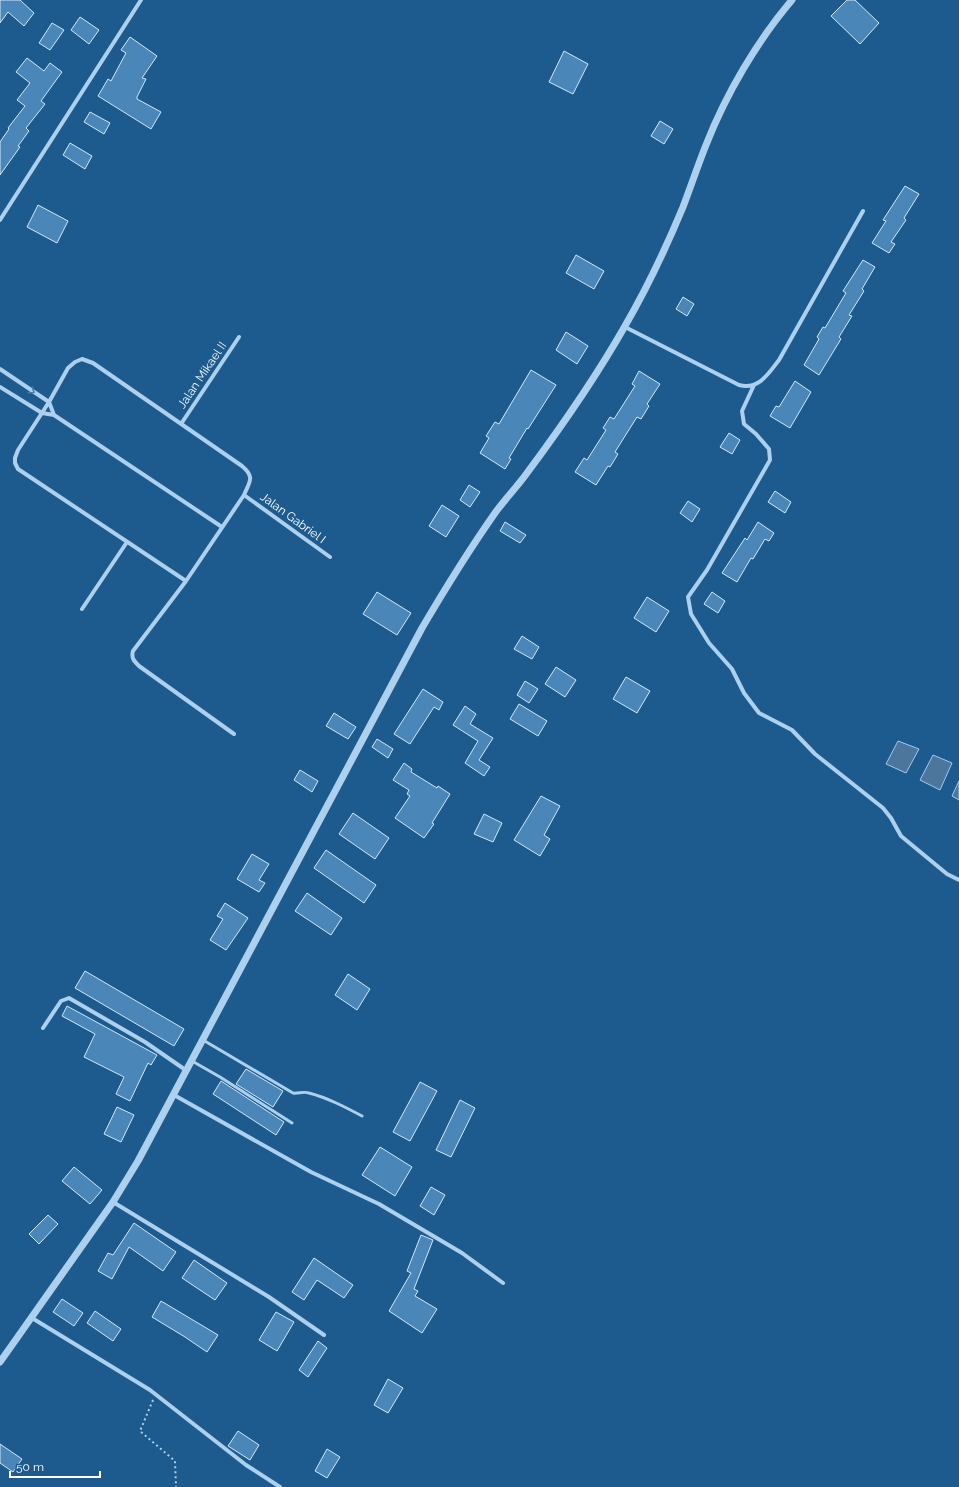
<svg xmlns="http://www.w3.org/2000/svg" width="959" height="1487" viewBox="0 0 959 1487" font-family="Raleway,sans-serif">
<rect width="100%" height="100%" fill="#1d5b8f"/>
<path fill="#4c769c" stroke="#9fcdef" d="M898,741L919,749L906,773L886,764Z
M933,755L952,763L940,790L920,780Z
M959,781V800L952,796Z"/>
<path fill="#4a87b8" stroke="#d2e8fa" d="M0,0H20L34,13L24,26L8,12L0,23Z
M847,0H855L879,23L860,44L831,16Z
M80,17L99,30L89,44L71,30Z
M52,23L64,30L50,50L39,43Z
M130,37L157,56L142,78L146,79L137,97V99L161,112L151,129L98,96L108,79L111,81L126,53L121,50Z
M564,51L588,64L573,94L549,82Z
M27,58L44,71L50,63L62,72L41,101L45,104L26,128L29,131L18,146L20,147L0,175V142L9,129L8,128L25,106L17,100L30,83L16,72Z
M90,112L110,123L104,134L84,122Z
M660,121L673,129L664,144L651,136Z
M70,143L92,156L85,169L63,155Z
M905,186L919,194L904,218L906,220L891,242L895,244L889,253L872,243L886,221L883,220Z
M38,205L68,221L57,243L27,227Z
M576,255L604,271L594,289L566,273Z
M863,260L875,267L862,289L864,291L849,315L852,316L839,337L841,339L819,375L804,365L819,339L817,337L823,327L825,328L846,293L843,291Z
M683,297L694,304L687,316L676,309Z
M566,332L588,346L577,364L556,350Z
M531,370L556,385L528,429L527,428L509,458L511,459L505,469L480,453L489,438L486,436L495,422L499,424Z
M639,371L660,384L647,404L649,406L641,419L637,417L615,452L618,454L610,467L608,466L596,485L575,472L584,458L587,460L606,430L603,428L610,417L614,419L635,386L632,384Z
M795,381L811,392L790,428L770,416L776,406L779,407Z
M729,433L740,440L732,454L720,447Z
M469,485L480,492L470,507L460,500Z
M775,491L791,502L785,513L768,502Z
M688,501L700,509L692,522L680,513Z
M442,505L459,516L446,537L429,526Z
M505,522L526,535L520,543L500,531Z
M758,522L774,533L769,541L765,539L753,559L751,558L737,582L722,573L745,538L747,540Z
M377,592L411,613L397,635L363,614Z
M712,592L725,601L718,613L704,604Z
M647,597L669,611L656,632L634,618Z
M522,636L539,647L532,659L514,649Z
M556,667L576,680L565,697L545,684Z
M626,677L650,691L637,713L613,699Z
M525,681L538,689L529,703L517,695Z
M423,689L443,702L439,710L434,707L410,744L394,734Z
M519,704L547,721L538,736L510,719Z
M465,706L476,714L470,724L493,738L479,760L490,767L484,776L465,763L478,741L453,725Z
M334,713L356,727L348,739L326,726Z
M377,739L393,749L388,758L372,747Z
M404,763L412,769L411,772L437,788L438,786L450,794L432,823L434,824L424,838L395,818L410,796L407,794L409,790L393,780Z
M300,770L318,781L312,792L294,780Z
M541,796L560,806L544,835L550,839L540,856L514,840Z
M353,813L389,838L375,859L339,834Z
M484,814L502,823L493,842L474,834Z
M326,850L376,885L364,903L314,868Z
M252,854L269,864L259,880L265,883L259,892L237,879Z
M307,893L342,918L331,935L295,911Z
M225,903L248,918L226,950L210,940L223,919L217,916Z
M85,971L184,1029L174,1046L75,988Z
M348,974L370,989L357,1010L335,995Z
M67,1006L157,1055L151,1065L148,1063L130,1101L116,1094L124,1077L84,1057L95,1034L62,1016Z
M246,1069L283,1091L273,1107L236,1084Z
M221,1081L284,1122L276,1135L213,1094Z
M420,1082L437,1091L410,1141L393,1132Z
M460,1100L475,1108L451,1157L436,1150Z
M117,1107L134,1115L121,1142L104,1134Z
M380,1147L412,1167L395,1196L362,1175Z
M74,1167L102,1190L90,1204L62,1181Z
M431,1187L445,1195L434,1215L420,1206Z
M48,1215L58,1224L39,1244L29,1234Z
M134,1223L176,1252L163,1271L129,1247L112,1279L98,1271L108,1253L113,1255Z
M421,1235L433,1240L414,1289L418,1291L415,1296L437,1309L422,1333L389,1311L411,1273L407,1271Z
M314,1258L353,1285L344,1298L317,1280L304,1300L292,1292Z
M194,1260L227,1283L215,1300L182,1278Z
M62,1299L83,1313L74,1326L53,1312Z
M161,1301L218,1335L207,1352L185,1337L152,1317Z
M95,1311L121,1329L113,1341L87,1323Z
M276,1312L294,1322L277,1351L259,1340Z
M318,1341L327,1348L308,1377L299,1370Z
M388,1379L403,1388L388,1413L374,1405Z
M238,1431L259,1445L250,1460L228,1446Z
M0,1444L22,1459L13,1472L0,1463Z
M327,1449L340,1457L327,1478L315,1471Z"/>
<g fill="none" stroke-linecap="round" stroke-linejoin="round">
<path stroke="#acd0ed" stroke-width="2" stroke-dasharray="2 3" stroke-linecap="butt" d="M153,1400L140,1431L175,1461L176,1487"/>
<path stroke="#acd0ed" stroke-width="3" d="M203,1040L293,1093C298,1094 303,1091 309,1093C328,1098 345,1107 362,1116
M192,1061L220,1077L292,1123"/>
<path stroke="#acd0ed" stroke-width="4" d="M0,220L141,0
M625,327L739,385C759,390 768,374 779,360L863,211
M0,369L49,402L54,415L42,413L0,387
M754,385L742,411L744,424L756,434L769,449L770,460L707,570L688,597L691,614L709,643L732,669L744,693L759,713L792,730L815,754L883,808L891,818L901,836L947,874L959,880
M54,415L222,527
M181,424L239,337
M244,495L330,557
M186,581L18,469L15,463V458L18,450L49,402L68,368L75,362L82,359L93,363L242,466C255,477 250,481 244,495L186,581L133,651C131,658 134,661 139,666L234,734
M82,609L127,542
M43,1028L61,1001L69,998L145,1042L187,1071
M174,1095L311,1172L379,1204L462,1253L503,1283
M113,1202L269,1297L324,1335
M32,1318L150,1390L246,1465L280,1487"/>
<path stroke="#acd0ed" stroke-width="7" d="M0,1362L113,1202L138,1161L422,628C445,589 469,550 495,513C505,499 517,487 527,473C562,426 596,377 625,326C647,288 666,248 683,207C691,186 698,165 706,145C726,94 757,41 792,0"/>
</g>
<defs><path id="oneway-chevron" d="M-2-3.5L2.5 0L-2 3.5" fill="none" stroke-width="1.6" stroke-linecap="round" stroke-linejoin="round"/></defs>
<use stroke="#487eab" href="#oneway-chevron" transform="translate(32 391) rotate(35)"/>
<g text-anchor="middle" stroke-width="3.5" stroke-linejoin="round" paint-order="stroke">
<g font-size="12" fill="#fff" stroke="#1d5b8f">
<text transform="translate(202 375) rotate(-56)" y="4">Jalan Mikael II</text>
<text transform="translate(293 518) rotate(36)" y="4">Jalan Gabriel I</text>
</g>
</g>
<path d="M10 1471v6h90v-6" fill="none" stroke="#ffffff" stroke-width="2"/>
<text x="16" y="1471" font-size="12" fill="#ffffff" stroke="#1d5b8f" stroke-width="3" paint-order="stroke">50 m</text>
</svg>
